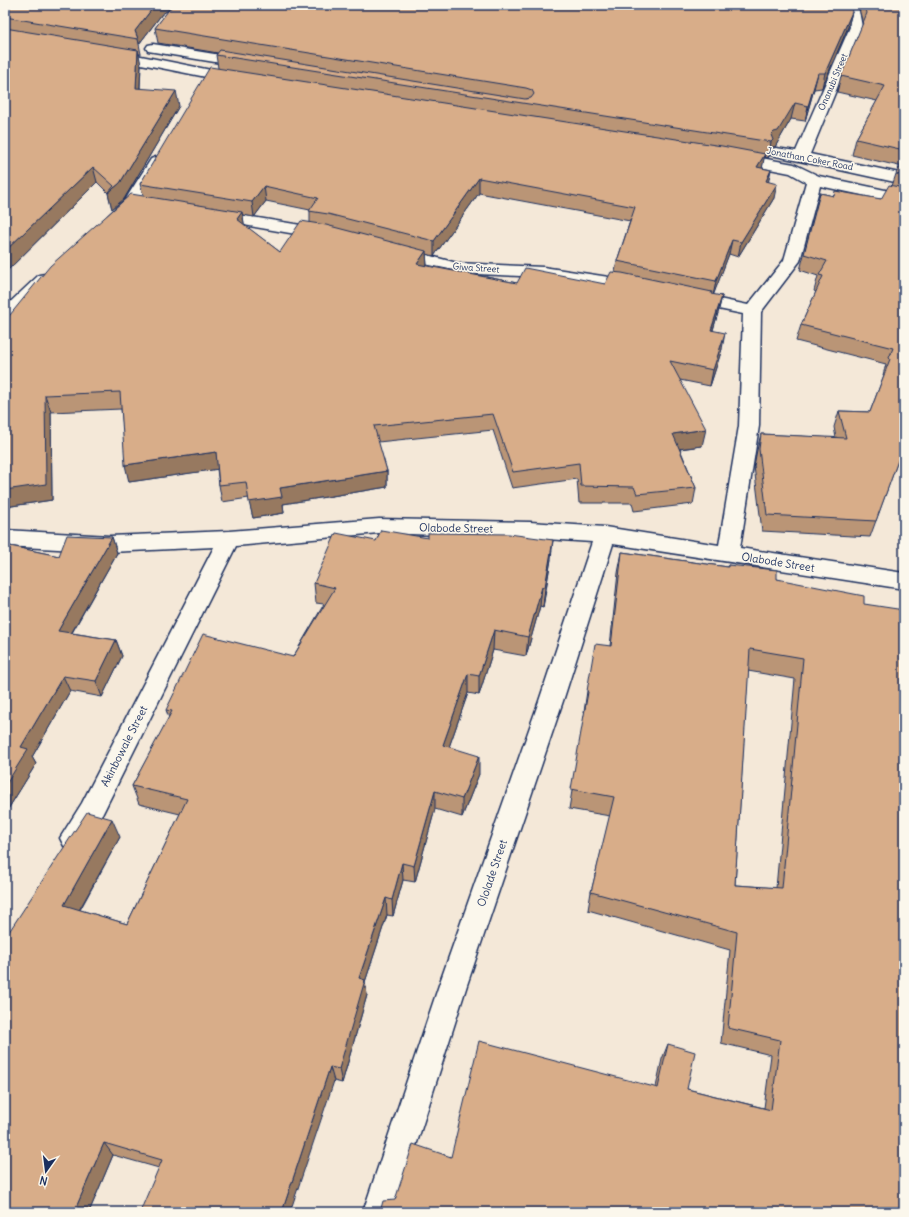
<svg xmlns="http://www.w3.org/2000/svg" width="909" height="1217" viewBox="0 0 909 1217" font-family="Delius,sans-serif">
<rect width="100%" height="100%" fill="#f4e8d8"/>
<filter id="ink" filterUnits="userSpaceOnUse"><feTurbulence type="fractalNoise" baseFrequency=".025" numOctaves="2"/><feDisplacementMap in="SourceGraphic" scale="8" xChannelSelector="R" yChannelSelector="G"/><feConvolveMatrix kernelMatrix="1 2 1 2 8 2 1 2 1" color-interpolation-filters="sRGB"/></filter>
<g filter="url(#ink)">
<g fill="none" stroke-linecap="round" stroke-linejoin="round">
<defs>
<path id="minor" d="M846,5H858L862,27L810,154L904,174V184L776,156L771,155L769,152L771,149L776,148L796,151L850,27Z
M153,44L245,59L250,60L252,63L250,66L245,67L148,51L146,48L148,45Z
M111,50L241,76L243,79L241,82L236,83L106,57L104,54L106,51Z
M734,153L794,164L819,176L904,194V204L820,186L800,261L761,312L759,426L740,548L904,573V589L613,544L563,701L467,985L395,1212H363L439,985L539,701L592,542L530,538L379,533L236,546L100,819L82,846L73,849L64,846L60,838L82,803L214,547L110,552L5,546V530L110,536L229,531L379,519L530,522L605,527L719,545L739,426L743,314L684,302L681,298L684,294L690,293L748,305L784,260L806,182L790,173L729,161L726,158L729,155Z
M156,157L161,159L164,162C154,178 133,225 110,219L108,216L125,200L151,159Z
M215,211L325,229L331,231L333,234L331,237L325,239L209,219L207,216L209,213Z
M397,247L457,263L543,267L635,281L641,282L643,286L641,290L635,291L543,277L456,273L391,255L389,252L391,249Z
M45,274L51,275L53,279L51,283L11,320L5,321V307L39,275Z"/>
</defs>
<use href="#minor" stroke="#1b2f5e" stroke-width="3"/>
<use href="#minor" fill="#fbf7ec" fill-rule="evenodd"/>
</g>
<path fill="#ba9576" stroke="#1b2f5e" fill-rule="evenodd" d="M5,5L852,12L848,27L822,88L814,89L805,121L791,119L775,147H771L770,155L768,158L764,157L762,168L769,182L774,198L738,257L729,254L713,295L722,296L718,313L713,330L722,349L710,386L680,380L702,446L680,449L696,488L693,504L634,511L632,503H579L577,479L512,488L493,430L378,442L387,471V487L283,504L284,513L253,518L249,498L222,502L219,485L217,469L129,482L121,409L51,412L52,500L5,507V321L143,195L140,184L218,68L216,55L218,53L158,43L155,28L170,9L162,14L139,44L141,54H138L141,65L140,88L179,106L124,199L112,209L108,193L97,182L5,273ZM479,193L630,221L617,261L615,272L605,284L517,283L427,265L426,254L434,256ZM266,201L310,210V223L280,252L244,225L243,215L254,217Z
M858,5H904V444L870,537L762,531L754,466L757,450L761,434L836,438L834,427L839,411L870,412L884,375H883L886,364L796,341L801,325L816,292L814,291L818,276L800,270L820,193L834,196L881,199L892,186L896,174L903,167L852,155L856,139L877,101L837,92L841,76L863,24Z
M112,537L117,553L72,633L116,640L122,656L102,697L70,691L32,757L36,764L5,814V545L59,556Z
M428,538L551,559L543,607L540,606L526,656L493,650L479,695L468,693L449,747L479,774L462,817L435,809L415,882L403,880L393,916L387,915L365,982L367,995L342,1083L334,1081L159,1168L113,1155L89,1212L5,938L120,837L80,910L127,924L180,814L139,804L132,786L169,718L166,710L293,657L324,604L316,603L314,583L376,541Z
M622,552L728,567V565L864,604L904,1212L395,1200L451,1157L656,1087L662,1059L668,1044L687,1089L764,1108L771,1055L721,1043L730,950L588,910L591,892L610,816L569,809L585,712H584L587,691L610,646L618,573ZM748,671L795,679L776,888L735,885Z"/>
<path fill="#977960" stroke="#1b2f5e" d="M155,5H177L162,14L139,44L138,39L135,31Z
M852,12L848,27L822,88L825,73Z
M138,50L141,65L139,103L136,88Z
M818,73L814,89L805,121L808,106Z
M176,91L179,106L124,199L112,209L108,193L120,183Z
M795,103L791,119L775,147H771L770,155L768,158L771,142V135Z
M765,154L762,169L757,167Z
M93,167L97,182L5,273V251Z
M771,170L768,184L766,181Z
M479,178V193L434,256V241Z
M777,184L774,198L738,257L741,242Z
M264,186L266,201L254,217L252,202Z
M242,212L245,228L237,219Z
M732,240L729,254L713,296L716,281Z
M426,251L427,267L417,264Z
M722,296L718,313L708,346L711,330Z
M725,333L722,349L710,386L713,370Z
M45,395L51,412L52,500L5,507V490Z
M706,429L702,446L670,450L673,434Z
M216,452L219,469L129,482L125,465Z
M387,471V487L283,504L284,513L253,518L249,502L280,488Z
M112,537L117,553L64,646L58,631Z
M553,540L551,559L543,607L545,587Z
M542,587L540,606L526,656L528,637Z
M494,630L493,650L479,695V676Z
M116,640L122,656L102,697L96,681Z
M468,674V693L443,764V745Z
M63,676L70,691L32,757L36,764L5,814V786L21,747Z
M479,756V774L462,817V799Z
M435,791V809L415,882L414,866Z
M112,819L120,837L73,921L64,905Z
M402,863L403,880L393,916L392,900Z
M386,898L387,915L365,982L367,995L342,1083L339,1069L359,978Z
M330,1067L334,1081L290,1212H282Z
M104,1143L113,1155L89,1212H74Z"/>
<path fill="#d8ad89" stroke="#1b2f5e" fill-rule="evenodd" d="M5,5H155L135,31L138,39L5,17Z
M175,5H851L852,12L825,73H818L808,106L795,103L778,131L774,132L771,135L773,140L771,142L216,55L220,50L525,99L531,98L534,94L532,90L526,88L155,28L171,7Z
M865,5H904V150L856,139L885,86L841,76L867,13Z
M5,28L138,50L136,88L176,91L120,183L108,193L114,186L93,167L5,251Z
M210,67L722,146L765,154L757,167L771,170L766,181L777,184L741,242L732,240L716,281L617,261L635,207L479,178L434,241L328,214L309,211L318,198L264,186L252,202L140,184Z
M899,168H904V176L896,174Z
M889,185L904,188V444L876,521L767,515L759,449L761,434L846,438L839,411L870,412L890,359L889,358L893,348L801,325L823,276L819,275L827,261L804,254L820,193L834,196L835,191L881,199Z
M131,194L242,212L237,219L280,252L301,221L326,225L426,251L417,264L517,283L525,268L605,284L611,272L622,273L712,292L711,294L722,296L711,330L725,333L713,370L670,361L706,429L673,434L696,488L637,494L634,487L581,486L579,463L513,472L493,414L374,426L387,471L280,488L282,497L249,502L246,482L219,485L216,452L125,465L120,392L45,395L46,484L5,490V321L50,266Z
M381,530L428,538V533L509,534L553,540L545,587H542L528,637L494,630L479,676L468,674L443,745L479,756L462,799L435,791L414,866L402,863L392,900L386,898L359,978L365,980L339,1069L330,1067L282,1212H140L162,1160L104,1143L74,1212H5V938L87,812L112,819L64,905L127,924L187,799L132,786L172,711L166,710L203,634L293,657L335,588L314,583L336,533L376,541Z
M67,535L112,537L58,631L116,640L96,681L63,676L21,747L28,749L5,786V545L59,556Z
M622,552L728,567V565L777,570V579L864,596V604L904,610V1212H380L383,1201L395,1200L413,1144L451,1157L479,1041L658,1088L668,1044L695,1052L687,1089L771,1110L780,1040L728,1028L737,932L591,892L614,797L571,789L588,692L587,691L595,644L611,646ZM750,649L803,658L782,888L735,885Z"/>
</g>
<g text-anchor="middle" stroke-width="3" stroke-linejoin="round" paint-order="stroke">
<g font-size="9" fill="#1b2f5e" stroke="#fbf7ec">
<text transform="translate(833 82) rotate(-67)" y="3">Onanubi Street</text>
<text transform="translate(810 159) rotate(11)" y="3">Jonathan Coker Road</text>
<text transform="translate(476 268) rotate(4)" y="3">Giwa Street</text>
</g>
<g font-size="11" fill="#1b2f5e" stroke="#fbf7ec">
<text transform="translate(456 528) rotate(1)" y="4">Olabode Street</text>
<text transform="translate(778 562) rotate(9)" y="4">Olabode Street</text>
<text transform="translate(124 746) rotate(-63)" y="4">Akinbowale Street</text>
<text transform="translate(492 873) rotate(-71)" y="4">Ololade Street</text>
</g>
</g>
<rect width="909" height="1217" fill="none" stroke="#fbf7ec" stroke-width="20"/>
<rect x="10" y="10" width="889" height="1197" fill="none" stroke="#1b2f5e" stroke-width="1.5" filter="url(#ink)"/>
<g transform="translate(46 1171) rotate(194)" stroke="#fbf7ec" stroke-width="3" paint-order="stroke">
<path d="M0-3L7 15L0 10L-7 15Z" fill="#1b2f5e"/>
<text y="-6" font-size="11" font-weight="bold" text-anchor="middle" fill="#1b2f5e">N</text>
</g>
</svg>
